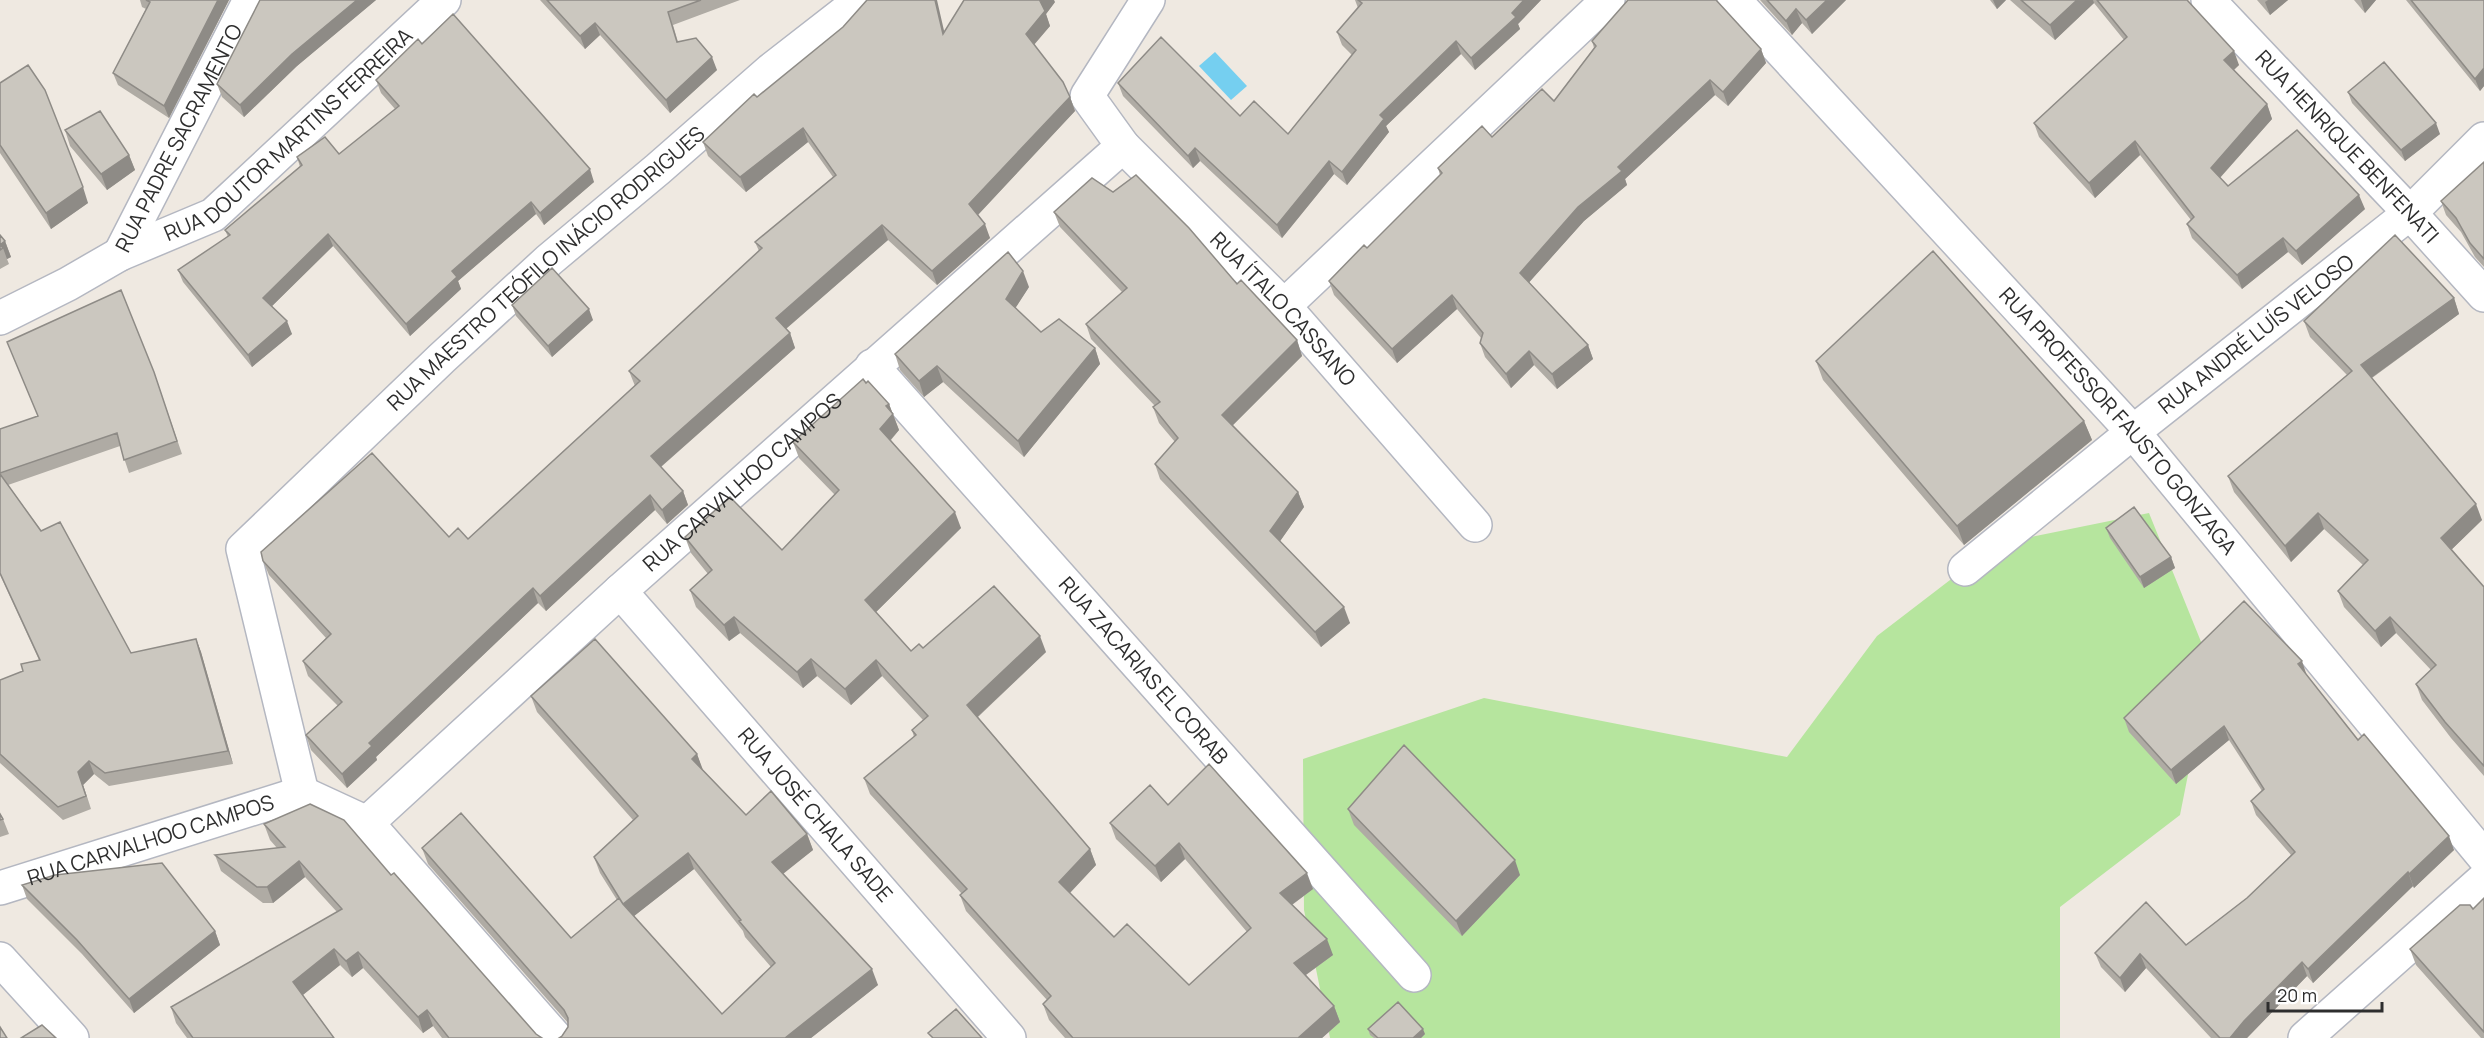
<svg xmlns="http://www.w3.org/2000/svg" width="2484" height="1038" viewBox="0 0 2484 1038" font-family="Manrope,sans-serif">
<rect width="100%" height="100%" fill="#efe9e1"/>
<path fill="#b6e59e" d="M2149,513L2210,664L2180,815L2060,907V1038H1330L1304,910L1303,759L1484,698L1787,757L1877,636L1997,544Z"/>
<path fill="#75cff0" d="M1215,52L1247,86L1231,100L1199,66Z"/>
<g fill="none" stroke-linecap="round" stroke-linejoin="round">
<defs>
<g id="street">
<path id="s1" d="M1148,0L1087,96L1123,146L1284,306L1475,525"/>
<path id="s2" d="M1734,0L2133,432L2484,857"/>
<path id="s3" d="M2208,0L2410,213L2484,295"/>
<path id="s4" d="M120,254L250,0"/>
<path d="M1284,306L1608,0"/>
<path id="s5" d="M0,318L68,284L120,254L213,215L444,0"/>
<path id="s6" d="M872,366L1414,975"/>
<path id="s7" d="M1965,569L2133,432L2410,213L2484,139"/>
<path id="s8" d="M620,591L1009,1038"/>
<path id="s9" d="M302,793L243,549L442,358L549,260L658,169L771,70L861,0"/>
<path d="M302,793L367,823L556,1038"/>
<path id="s10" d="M367,823L620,591L1123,146"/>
<path id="s11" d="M0,888L302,793"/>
<path d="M0,959L72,1038"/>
<path d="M2305,1038L2484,879"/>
</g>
</defs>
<use href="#street" stroke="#b4b7c1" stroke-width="36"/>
<use href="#street" stroke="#fff" stroke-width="33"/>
</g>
<path fill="#afaba4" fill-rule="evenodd" d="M140,0H229L169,118L118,85L113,73L146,9L142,7Z
M260,0H376L297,66L244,117L222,97L217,84Z
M540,0H740L673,25L678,42L717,70L670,113L600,35L585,49Z
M1355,0H1541L1518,24L1520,29L1475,70L1461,54L1386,126L1389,132L1347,185L1334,174L1282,238L1200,161L1193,168L1123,96L1118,83L1240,116L1288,134L1352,55L1342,45L1337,32L1358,8Z
M1760,0H1846L1812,34L1802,23L1792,35Z
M1990,0H2006L1997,9Z
M2010,0H2187L2239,65L2234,70L2267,104L2272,119L2220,178L2228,186L2365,209L2302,265L2288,252L2242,289L2192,238L2187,224L2191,220L2140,155L2095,198L2039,137L2034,123L2124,40L2094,3L2055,40Z
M2257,0H2288L2270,15Z
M2354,0H2376L2365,13Z
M2406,0H2484V86L2480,91Z
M1055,2L1046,14L1050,26L1034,45L1070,97L1075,111L978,215L990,238L937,285L888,240L786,329L790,333L795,348L661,467L683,491L688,505L667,524L655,510L546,611L538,603L376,757L377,760L347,788L311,750L306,735L338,706L308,676L303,661L326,638L269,575L263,561L449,537L468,539L635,386L629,371L759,251L755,242L833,177L808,142L746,192L708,156L703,142L757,97L944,31Z
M1592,41L1761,49L1766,63L1728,106L1715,95L1625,179L1627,185L1584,221L1529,282L1588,345L1593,359L1557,389L1534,365L1511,388L1485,357L1480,343L1481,338L1457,309L1397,363L1334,295L1329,281L1367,248L1440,175L1438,168L1492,137L1554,101L1594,48Z
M422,44L594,182L544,225L536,214L458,281L461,289L410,336L333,246L272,306L292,334L252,367L183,282L178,270L228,237L225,230L300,167L297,157L339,154L395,109L381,93L376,80Z
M0,83L88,203L51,229L0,153Z
M2348,92L2440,134L2405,161L2352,103Z
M65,130L129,155L135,170L107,190L70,146Z
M2484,162V267L2475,257L2461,232L2446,215L2441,201Z
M1054,212L1237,284L1297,340L1302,356L1233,425L1298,492L1304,507L1280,541L1350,623L1321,647L1160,479L1155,464L1175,442L1159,423L1153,407L1155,406L1091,339L1086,324L1122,292L1060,227Z
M0,235L5,241L11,257L7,259L9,264L0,269Z
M1029,287L1015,308L1041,332L1095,348L1100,364L1024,457L943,382L924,397L900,370L895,354Z
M2454,298L2459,314L2372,378L2482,520L2452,549L2484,587V776L2451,738L2422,700L2416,684L2431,670L2396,633L2381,647L2344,607L2338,591L2363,565L2324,529L2291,562L2234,492L2228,476L2347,375L2310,337L2304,321Z
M512,305L593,320L552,357L516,316Z
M7,342L154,372L182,454L129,473L120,446L8,485L131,653L196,639L201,652L233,764L109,786L94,774L83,785L91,809L63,820L0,763V680L23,672L39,660L0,575V429L38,416Z
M1816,361L2084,421L2092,440L1964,545L1823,380Z
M889,404L899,430L891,440L961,528L876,612L911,651L923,648L1046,652L978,717L1090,849L1096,865L1070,893L1114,937L1189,985L1247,932L1185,859L1161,882L1116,839L1110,823L1168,805L1313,889L1292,905L1333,955L1306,975L1334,1006L1340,1022L1322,1038H1065L1049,1020L1043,1004L1047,1000L966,911L960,895L962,894L870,794L864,778L914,737L912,730L923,720L882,676L851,705L817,676L803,688L740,633L729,641L696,607L690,590L708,574L691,553L685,537L782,550L835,495L799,458L793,442Z
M2106,528L2171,557L2175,568L2144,588L2110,538Z
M2307,676L2358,740L2454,850L2414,888L2413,886L2313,983L2307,976L2247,1038H2211L2146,968L2125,992L2101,967L2095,953L2186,945L2247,898L2291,855L2256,815L2251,801L2262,791L2229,740L2176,784L2129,732L2124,718Z
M531,696L697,754L702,769L746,815L807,834L813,850L783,873L878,985L811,1038H559L562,1036L568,1027V1023L428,864L422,848L571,938L617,900L600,873L594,857L633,820L537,712ZM694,869L743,931L745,937L771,967L722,1014L634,916Z
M1348,809L1520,875L1462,936L1354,825Z
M0,814L3,819L9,834L0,837Z
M264,824L391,875L536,1034L542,1038H442L433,1026L423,1033L363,968L352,977L340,965L303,995L334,1038H187L176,1023L171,1007L337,912L305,877L273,903H263L221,871L215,855L277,848L270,840Z
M22,885L215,931L220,945L134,1013L82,954L27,899Z
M2484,898V1038H2481L2416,965L2410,949L2473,909Z
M1368,1029L1425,1034L1421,1038H1374L1370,1035Z"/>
<path fill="#8e8b86" d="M218,0H229L169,118L164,106Z
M357,0H376L297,66L244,117L240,105L292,54Z
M935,0H937L948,48L943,34Z
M1041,0H1054L1055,2L1046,14L1050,26L1031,48L1026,34Z
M1524,0H1541L1518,24L1520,29L1475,70L1471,58Z
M1827,0H1846L1812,34L1806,20Z
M1993,0H2006L1997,9Z
M2077,0H2093L2094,3L2055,40L2050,25Z
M2268,0H2288L2270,15L2265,2Z
M2361,0H2376L2365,13Z
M1796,9L1802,23L1792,35L1786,21Z
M595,23L600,35L585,49L580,36Z
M1456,41L1461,54L1386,126L1389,132L1347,185L1342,172L1380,115Z
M1761,49L1766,63L1728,106L1723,92Z
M2234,51L2239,65L2229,74L2224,60Z
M712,57L717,70L670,113L666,100Z
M2484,68V86L2480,91L2475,79Z
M1710,80L1715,95L1625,179L1627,185L1584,221L1525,287L1520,273L1578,207L1618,167Z
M1070,97L1075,111L974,219L969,204Z
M2267,104L2272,119L2216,182L2211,168Z
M2436,123L2440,134L2405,161L2401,150Z
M803,128L808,142L746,192L740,177Z
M2135,141L2140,155L2095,198L2089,183Z
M1195,148L1200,161L1193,168L1188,156Z
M129,155L135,170L107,190L101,174Z
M1329,161L1334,174L1282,238L1277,225Z
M590,169L594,182L544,225L540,213Z
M83,187L88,203L51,229L46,213Z
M2359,195L2365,209L2302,265L2296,251Z
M531,202L536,214L458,281L461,289L410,336L406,324L452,271Z
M985,224L990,238L937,285L932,271Z
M882,225L888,240L781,333L776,318Z
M328,234L333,246L268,310L263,298Z
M2283,238L2288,252L2242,289L2237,275Z
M5,241L11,257L7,259L3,248L0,245Z
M1023,271L1029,287L1011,315L1006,299Z
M1452,295L1457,309L1397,363L1392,349Z
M2454,298L2459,314L2367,381L2361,365Z
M589,309L593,320L552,357L548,346Z
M287,321L292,334L252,367L248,355Z
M790,333L795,348L656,471L651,456Z
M1297,340L1302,356L1228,430L1222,415Z
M1588,345L1593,359L1557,389L1552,374Z
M1095,348L1100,364L1024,457L1018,441Z
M1529,351L1534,365L1511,388L1506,374Z
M937,366L943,382L924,397L919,381Z
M889,404L899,430L886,445L880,429L886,406Z
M2084,421L2092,440L1964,545L1957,526Z
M683,491L688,505L667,524L662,510Z
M1298,492L1304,507L1276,547L1270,531Z
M650,495L655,510L546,611L540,596Z
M2476,504L2482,520L2447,554L2441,538Z
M955,512L961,528L871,617L865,600Z
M2318,513L2324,529L2291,562L2285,546Z
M2171,557L2175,568L2144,588L2140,577Z
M533,588L538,603L376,757L377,760L347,788L342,774L369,743Z
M1344,607L1350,623L1321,647L1315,632Z
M734,617L740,633L729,641L724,625Z
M2390,617L2396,633L2381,647L2375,631Z
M1040,636L1046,652L973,721L967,705Z
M196,639L201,652L233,764L228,751Z
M811,659L817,676L803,688L797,672Z
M876,660L882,676L851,705L845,689Z
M2302,661L2307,676L2298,664Z
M2224,726L2229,740L2176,784L2171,770Z
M697,754L703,770L692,759Z
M89,761L94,774L83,785L91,809L78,772Z
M807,834L813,850L778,878L772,862Z
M2449,836L2454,850L2414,888L2409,874Z
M1179,843L1185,859L1161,882L1155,866Z
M1090,849L1096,865L1065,898L1059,882Z
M688,853L694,869L629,920L623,904Z
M1515,860L1520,875L1462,936L1456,921Z
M299,861L305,877L273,903L267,887Z
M2408,872L2413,886L2313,983L2308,969Z
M1307,873L1313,889L1286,909L1280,893Z
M215,931L220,945L134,1013L129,999Z
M1327,939L1333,955L1300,979L1294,963Z
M334,949L340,965L299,998L293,982Z
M358,952L363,968L352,977L346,961Z
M2140,954L2146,968L2125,992L2120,978Z
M2302,962L2307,976L2247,1038H2230L2244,1021Z
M872,969L878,985L811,1038H785Z
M1334,1006L1340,1022L1322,1038H1298Z
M427,1010L433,1026L423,1033L418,1017Z
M1423,1029L1425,1034L1421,1038H1413Z"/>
<path fill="#cbc7bf" stroke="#8e8b86" stroke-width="1.5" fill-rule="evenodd" d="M146,0H218L164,106L113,73L150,2Z
M260,0H357L292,54L240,105L217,84Z
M547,0H701L668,12L677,42L696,38L712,57L666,100L595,23L580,36Z
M867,0H935L943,34L964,0H1041L1040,1L1045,11L1026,34L1063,82L1070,97L969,204L985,224L932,271L882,225L776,318L790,333L651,456L683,491L662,510L650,495L540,596L533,588L369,743L372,746L342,774L306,735L342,702L303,661L331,634L263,561L261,552L372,453L449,537L458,528L468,539L640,381L629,371L762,248L755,242L836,175L803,128L740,177L703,142L754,94L757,97L843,27Z
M1358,0H1524L1512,13L1516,17L1471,58L1456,41L1380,115L1384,119L1342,172L1329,161L1277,225L1195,148L1188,156L1118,83L1161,37L1240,116L1254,101L1288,134L1356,50L1337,32L1362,3Z
M1628,0H1716L1761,49L1723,92L1710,80L1618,167L1622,171L1578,207L1520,273L1588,345L1552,374L1529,351L1506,374L1480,343L1483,333L1452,295L1392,349L1329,281L1364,245L1367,248L1442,173L1438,168L1482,126L1492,137L1542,89L1554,101L1596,46L1592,41Z
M1767,0H1827L1806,20L1796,9L1786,21Z
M2021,0H2077L2050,25Z
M2097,0H2187L2234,51L2224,60L2267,104L2211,168L2228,186L2297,130L2359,195L2296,251L2283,238L2237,275L2187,224L2194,217L2135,141L2089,183L2034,123L2127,37Z
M2411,0H2484V68L2475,79Z
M453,14L590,169L540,213L531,202L452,271L457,277L406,324L328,234L263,298L287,321L248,355L178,270L230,235L225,230L302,165L297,157L325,137L339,154L399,106L376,80L418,39L422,44Z
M2384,62L2436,123L2401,150L2348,92Z
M28,65L45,90L83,187L46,213L0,145V83Z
M100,111L129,155L101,174L65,130Z
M2484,162V259L2470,243L2456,218L2441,201Z
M1136,175L1189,228L1237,284L1241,280L1297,340L1222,415L1298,492L1270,531L1344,607L1315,632L1155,464L1178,438L1153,407L1160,402L1086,324L1127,288L1054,212L1092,178L1113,192Z
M0,235L5,241L0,245L3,248L0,250Z
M2395,235L2454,298L2361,365L2476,504L2441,538L2484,587V766L2445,722L2416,684L2436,665L2390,617L2375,631L2338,591L2368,560L2318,513L2285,546L2228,476L2352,371L2304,321Z
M1933,251L2084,421L1957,526L1816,361Z
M1008,252L1023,271L1006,299L1041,332L1059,319L1095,348L1018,441L937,366L919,381L895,354Z
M552,268L589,309L548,346L512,305Z
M121,290L154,372L177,441L124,460L117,433L0,473V429L38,416L7,342Z
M863,379L866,383L868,381L889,404L886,406L893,414L880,429L955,512L865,600L911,651L919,644L923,648L994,586L1040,636L967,705L1090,849L1059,882L1114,937L1127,924L1189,985L1251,928L1179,843L1155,866L1110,823L1150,785L1168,805L1209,764L1307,873L1280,893L1327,939L1294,963L1334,1006L1298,1038H1073L1043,1004L1051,996L960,895L967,889L864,778L916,735L912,730L928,716L876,660L845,689L811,659L797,672L734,617L724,625L690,590L712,570L685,537L730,497L782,550L839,490L793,442Z
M0,474L41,531L60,522L131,653L196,639L228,751L105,773L89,761L78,772L86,796L58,807L0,754V680L23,671L21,664L40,660L0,573Z
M2134,507L2171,557L2140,577L2106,528Z
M2244,601L2302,661L2298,664L2358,740L2364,734L2449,836L2409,874L2408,872L2308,969L2302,962L2244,1021L2230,1038H2220L2140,954L2120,978L2095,953L2146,902L2186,945L2247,898L2295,852L2251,801L2264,789L2224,726L2171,770L2124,718Z
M595,639L697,754L692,759L746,815L771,791L807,834L772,862L872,969L785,1038H559L562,1036L568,1027V1018L564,1010L422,848L461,813L571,938L619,898L623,904L594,857L638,816L531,696ZM688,853L741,920L739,921L775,963L722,1014L623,904Z
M1404,745L1515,860L1456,921L1348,809Z
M310,804L344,820L391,875L394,873L536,1034L542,1038H449L427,1010L418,1017L358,952L346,961L334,949L293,982L334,1038H193L171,1007L342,909L299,861L267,887H257L215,855L285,847L264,824Z
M0,814L3,819L0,820Z
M162,863L215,931L129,999L77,940L22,885L55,875Z
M2484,898V1032L2410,949L2460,905H2470L2473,909Z
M1398,1002L1423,1029L1413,1038H1378L1368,1029Z
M956,1009L982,1038H933L928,1033Z
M42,1025L56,1038H21Z
M0,1027L7,1038H0Z"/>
<g text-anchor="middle" stroke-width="4.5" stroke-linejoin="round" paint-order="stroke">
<g font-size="21" fill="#2e2e2e" stroke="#fff">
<text dy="7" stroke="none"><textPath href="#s5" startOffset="345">RUA DOUTOR MARTINS FERREIRA</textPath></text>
<text dy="7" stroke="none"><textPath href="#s4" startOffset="130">RUA PADRE SACRAMENTO</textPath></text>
<text dy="7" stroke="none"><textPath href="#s3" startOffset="202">RUA HENRIQUE BENFENATI</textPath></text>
<text dy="7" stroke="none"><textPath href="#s9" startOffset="664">RUA MAESTRO TEÓFILO INÁCIO RODRIGUES</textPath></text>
<text dy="7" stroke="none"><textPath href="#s1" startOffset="404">RUA ÍTALO CASSANO</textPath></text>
<text dy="7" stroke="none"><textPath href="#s7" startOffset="374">RUA ANDRÉ LUÍS VELOSO</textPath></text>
<text dy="7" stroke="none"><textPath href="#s2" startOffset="570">RUA PROFESSOR FAUSTO GONZAGA</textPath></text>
<text dy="7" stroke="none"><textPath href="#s10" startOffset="507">RUA CARVALHOO CAMPOS</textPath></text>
<text dy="7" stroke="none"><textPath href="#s6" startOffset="408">RUA ZACARIAS EL CORAB</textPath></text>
<text dy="7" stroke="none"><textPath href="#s8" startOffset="297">RUA JOSÉ CHALA SADE</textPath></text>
<text dy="7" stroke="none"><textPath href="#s11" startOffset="158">RUA CARVALHOO CAMPOS</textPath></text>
</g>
</g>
<path d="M2268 1002v9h114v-9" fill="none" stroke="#2e2e2e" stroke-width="3"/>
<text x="2277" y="1002" font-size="18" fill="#2e2e2e" stroke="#ffffff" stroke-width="4.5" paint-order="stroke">20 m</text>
</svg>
